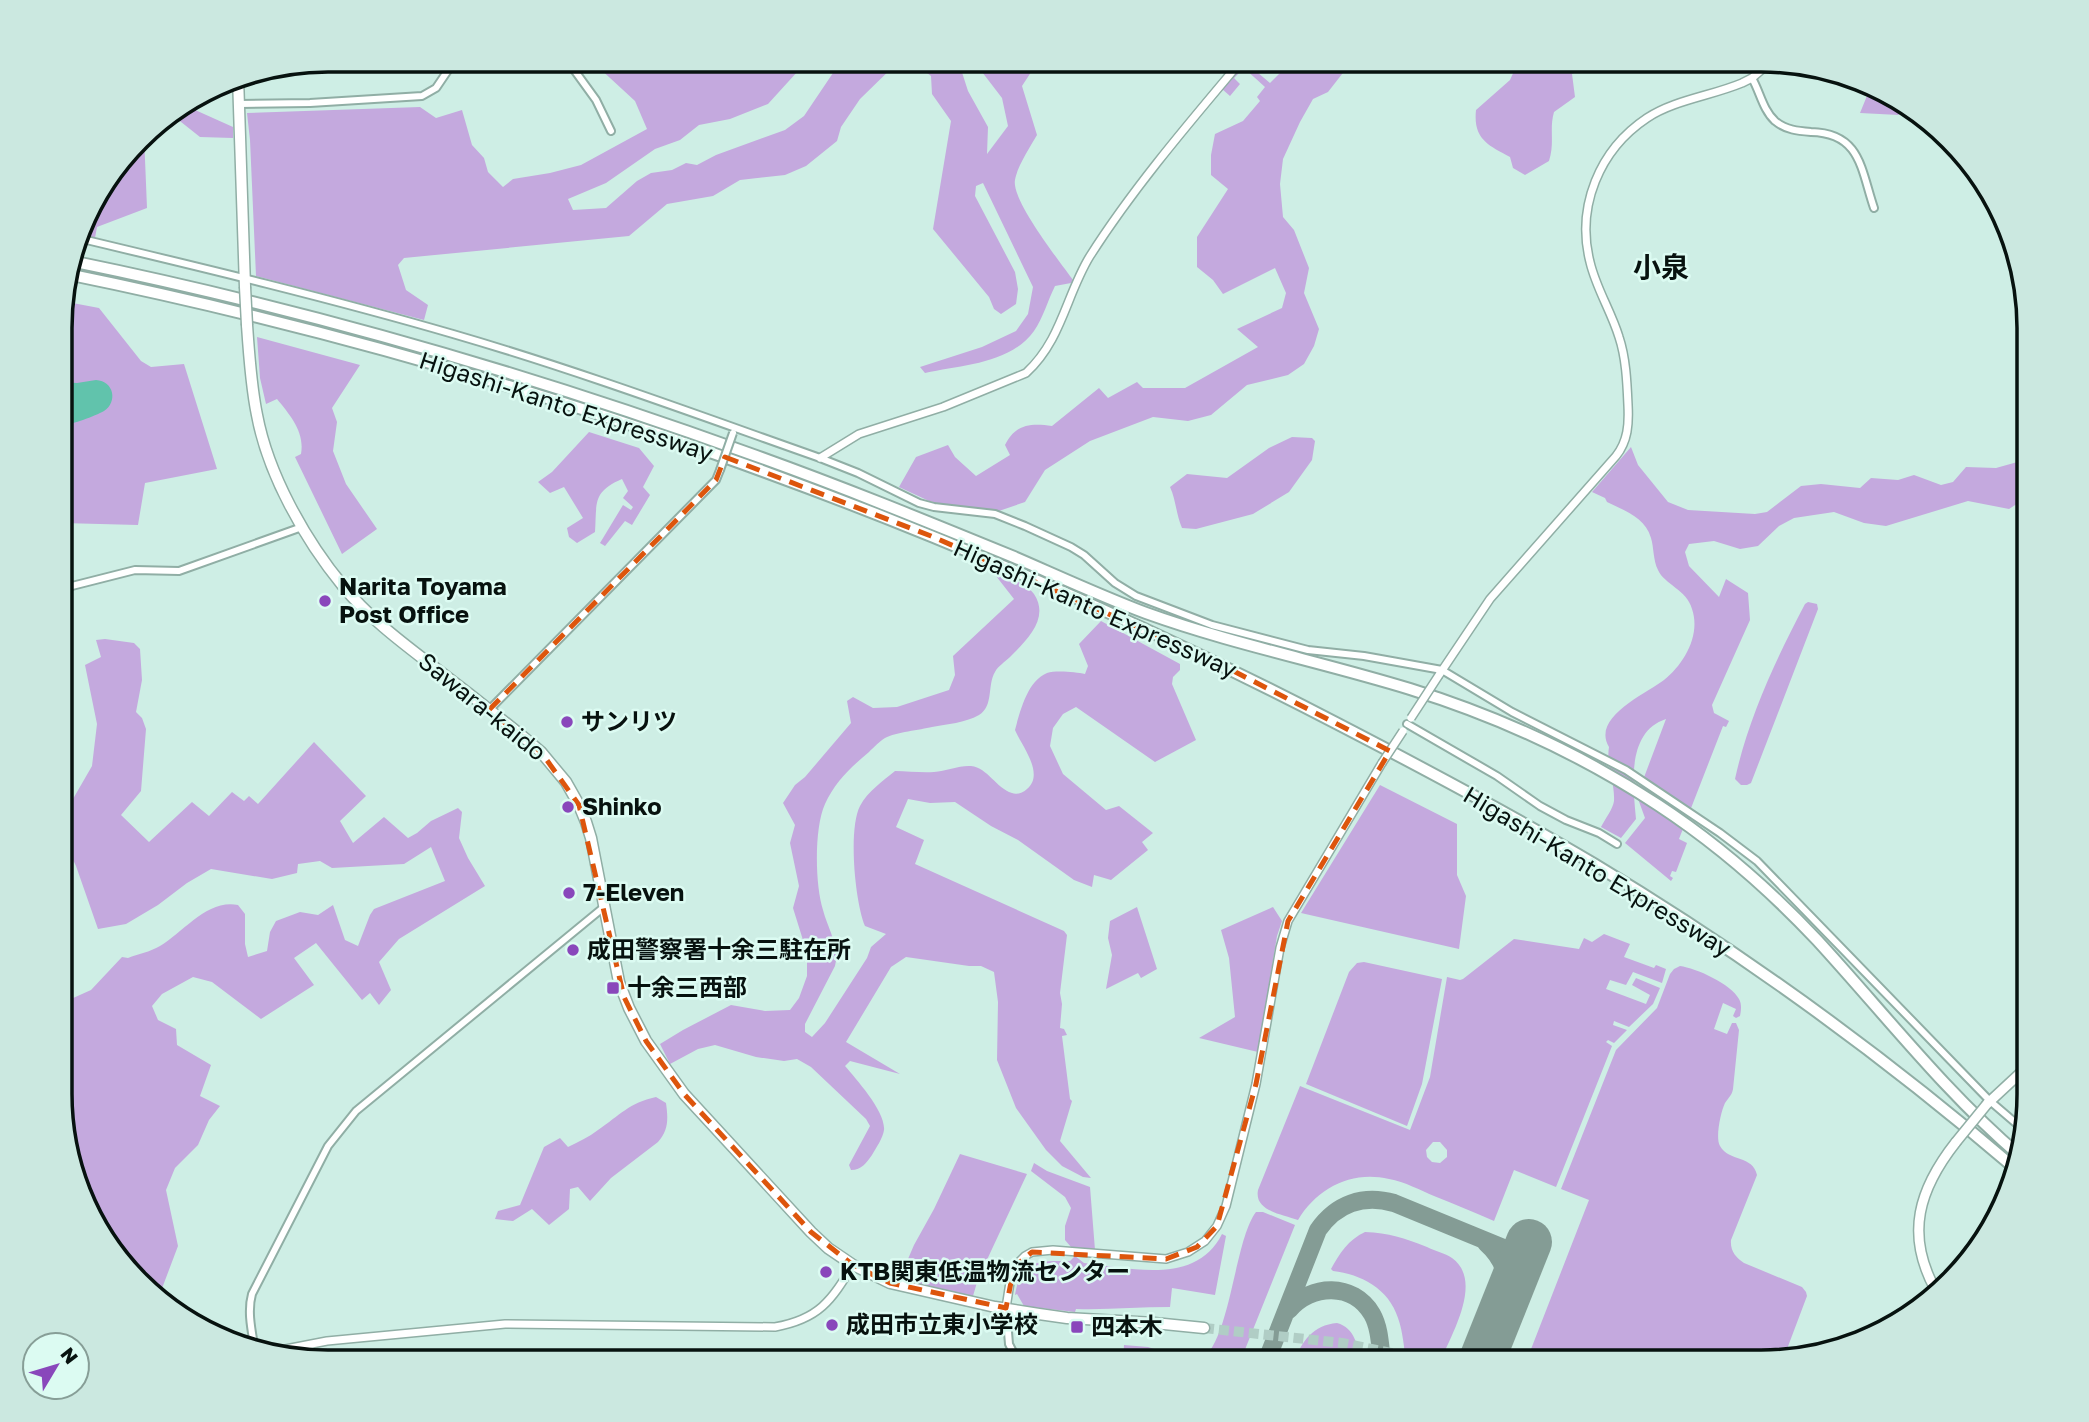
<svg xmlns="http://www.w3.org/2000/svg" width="2089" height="1422" viewBox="0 0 2089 1422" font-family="'Golos Text','Noto Sans JP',sans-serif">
<rect width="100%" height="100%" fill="#ceeee5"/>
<path fill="#c4a9de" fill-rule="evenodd" d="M600,60H808L768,104L730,119L699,125L680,140L655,149L606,183L568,199L573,210L606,208L637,181L651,173L672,170L686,163L697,165L716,155L785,130L804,116L835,70L847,60H900L860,99L841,127L837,141L806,166L785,175L740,180L713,196L667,204L629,236L404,258L398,265L406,290L428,305L424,320L256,276L250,140L247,113L420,107L436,118L462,110L472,145L484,158L488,172L503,187L513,179L550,173L581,165L647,129L635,101L597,66Z
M910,60H958L968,91L988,127L987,154L1008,126L1002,98L979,68L978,60H1039L1022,86L1037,135C1030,147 1017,167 1015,180C1011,200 1060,262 1073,280L1071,283L1055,286C1048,300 1043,318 1034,331C1010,364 962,365 925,373L920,367L982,347L1016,331L1028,314L1033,287L983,183L976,186L975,196L1015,272L1018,289L1016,304L1001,314L994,309L989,297L933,229L951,121L932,94L931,76Z
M1278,60H1353L1328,92L1313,99L1300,122L1283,159L1280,184L1283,217L1294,230L1309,268L1304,293L1319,329L1314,346L1304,364L1288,375L1247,385L1211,415L1188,421L1153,417L1090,441L1045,470L1025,502L999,511L950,506L929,501L899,487L916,457L948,445L955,457L976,476L1010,455L1005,445C1015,424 1031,423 1052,426L1099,388L1108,398L1137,382L1143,388H1185L1258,347L1237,329L1282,308L1286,293L1275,268L1223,294L1213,280L1197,267V237L1228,189L1211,175V155L1215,134L1243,121L1260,101L1257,97L1265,87L1244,68L1234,78L1240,84L1230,96L1222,89L1245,62L1270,83L1286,67Z
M1519,60H1605L1572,74L1575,97L1554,112C1549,129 1555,142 1549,161L1525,175L1513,168L1510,157C1488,145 1473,139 1476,110L1510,80Z
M1871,86L1890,96L1899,115L1860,113Z
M184,105L233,127V138L200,137L171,114Z
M144,135L147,208L97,227L95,238L79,235L87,209Z
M62,301L99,308L141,361L151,367L184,364L217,469L145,483L138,525L62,523Z
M257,337L360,365L332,408L337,422L333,451L346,484L377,529L342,554L295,457L301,454C305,432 290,415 277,399L266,404L260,378Z
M589,432L639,448L654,466L643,487L650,495L632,525L625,521L605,546L600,543L623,505L631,510L633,507L623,498L628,491L622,479C592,492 597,503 595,532L577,543L569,537L567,528L583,518L564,487L550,493L538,482L552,472Z
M1292,437L1312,438L1315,441L1312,460L1289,492L1253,514L1196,529L1182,528C1176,514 1176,500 1170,487L1187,474L1227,478L1269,448Z
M1631,447L1638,465L1668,502L1688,510L1755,514L1767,512L1801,486L1821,484L1860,488L1871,478L1898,480L1914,475L1941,485L1953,482L1966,467L1996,468L2021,461H2029V496L2009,509L1968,501L1886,526L1864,523L1834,512L1794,518L1779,526L1758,546L1740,549L1714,541L1689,544L1685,552L1689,566L1719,597L1726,579L1748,593L1750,620L1712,705L1714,713L1729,721L1726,727L1723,726L1679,839L1687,843L1676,872L1672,871L1670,876L1673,878L1671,881L1625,843L1645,818L1637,796L1666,719C1626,732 1633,786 1636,819L1621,838L1601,827C1605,819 1613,809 1614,801C1615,783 1606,764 1609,747C1591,717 1646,694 1664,680C1684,664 1701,635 1692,609C1687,590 1664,584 1658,570C1653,560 1654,548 1651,538C1645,517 1625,511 1607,502L1605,498L1592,492Z
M996,576C1009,577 1026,583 1034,594C1050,618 1027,640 1010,657C1005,662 998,666 995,672C987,685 994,706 979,715C965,723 947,724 932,727C920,730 896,732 885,738C880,741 874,747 869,752C851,767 835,782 825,804C814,828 815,885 823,910C828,929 840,947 835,966L805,1024V1032L812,1037L825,1023L867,958L871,947L886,934L865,926C855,902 848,829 860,806C868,791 883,781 895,771C908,771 921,773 934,772C946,771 960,765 971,766C988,768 996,788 1012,793C1016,795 1023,793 1027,789C1045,774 1022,746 1015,730C1020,712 1027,681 1047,673C1056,670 1076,672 1085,674L1088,666L1079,644L1101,621L1180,664V670L1173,677L1172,684L1196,740L1155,762L1076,707L1063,714L1053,728L1050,746L1063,774L1106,810L1119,806L1153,833L1142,842L1148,850L1111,880L1094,875L1092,887L1074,880L1018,840L991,826L955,802L930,803L908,799L896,827L924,840L915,864L1064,931L1067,935L1060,993L1062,1004L1060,1028L1064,1029L1067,1035L1062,1036L1070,1099L1072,1101L1060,1141L1091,1178L1083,1177L1062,1166L1046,1150L1016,1108L997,1060L998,1002L994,972L981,966H969L906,957L891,967L846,1042L900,1074L850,1061L845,1066C856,1079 886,1112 884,1130C883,1138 876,1148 872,1155C866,1163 862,1170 851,1170L849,1165L870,1126L866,1119L811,1067L797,1059L784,1061L756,1057L715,1045L698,1049L670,1064L660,1044L683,1030L731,1005L765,1011L790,1010L799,998L807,976V953L793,908L799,886L790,843L795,825L783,803L795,785L805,777L851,723L847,701L853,697L873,708L897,707L949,690L955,675L953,656L1014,599Z
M1808,602L1817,604L1818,609L1751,783L1747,785H1741L1735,779C1748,719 1776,659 1805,604Z
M105,639L134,643L140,649L142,680L136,712L142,718L146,729L141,791L121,815L149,842L192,802L209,816L232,792L244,801L249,796L258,804L314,742L366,796L340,821L353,843L384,817L408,838L417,833L431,821L458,808L462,812L459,838L468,858L485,886L399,939L379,962L391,990L379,1005L370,993L362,1000L316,943L294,958L314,985L261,1019L212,982L193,977L162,994L152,1006L158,1020L176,1029L177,1045L211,1065L200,1096L220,1106L209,1120L198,1145L175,1168L166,1190L178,1246L161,1291L152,1293L96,1229L62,1129V1003L91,990L122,957L128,958C138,954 150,952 160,946C184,932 207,899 238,905L245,914V944L248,957L267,951L270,932L276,921L300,912L318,915L333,905L345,940L358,946L370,915L374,909L445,881L431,847L404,864L332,868L320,861L298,864L297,873L272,879L211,869L187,883L158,905L126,924L98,929L76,866L64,841L62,831V818L92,766L97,724L85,665L101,657L96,640Z
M1380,785L1457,824V875L1466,896L1459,949L1301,913Z
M1137,907L1157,969L1141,978L1138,973L1106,989L1112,955L1108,938L1110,921Z
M1273,907L1282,921L1277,936L1258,1052L1199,1038L1235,1017L1229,958L1221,930Z
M1604,934L1630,944L1624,957L1654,968L1656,965L1666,969L1662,983L1633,972L1626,985L1610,980L1606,989L1646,1004L1650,995L1632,985L1636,978L1660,988L1653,1004L1629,1027L1614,1021L1613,1025L1627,1030L1614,1043L1608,1040L1606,1042L1612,1046L1556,1187L1514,1170L1494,1221C1474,1212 1454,1204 1434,1196C1420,1190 1405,1182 1389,1179C1352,1170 1317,1188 1298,1220C1282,1214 1254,1211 1258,1190L1300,1086L1410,1130L1430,1077L1447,977L1460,980L1463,979L1514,939L1579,949L1584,938L1592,942ZM1433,1142H1440L1447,1150V1157L1440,1163L1432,1162L1427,1157L1426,1150Z
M1364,962L1442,979L1422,1084L1407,1126L1306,1084L1349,972L1357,963Z
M1680,966C1696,968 1731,984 1739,999C1742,1004 1741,1011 1740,1016L1736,1018L1733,1016L1736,1009L1723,1003L1714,1029L1727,1034L1732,1023H1736L1739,1030L1733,1089C1732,1095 1729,1097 1725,1103C1721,1111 1715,1138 1720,1146C1729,1162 1753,1155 1757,1175L1731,1240C1730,1251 1736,1258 1744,1263L1802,1287L1806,1292L1807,1296L1784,1357L1762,1362H1526L1589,1200L1561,1189L1616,1050L1657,1008L1670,974L1674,969Z
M656,1097L666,1103C668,1118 669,1130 658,1142L611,1178L590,1201L578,1187L570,1189L569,1209L549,1225L532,1209L513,1221L495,1219L498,1211L520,1205L544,1147L560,1138L568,1147C578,1142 589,1137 598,1130C620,1115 629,1103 656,1097Z
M960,1154L1027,1174L978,1279L973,1296L899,1280L914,1245L934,1209Z
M1034,1163L1047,1171L1090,1187L1095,1250L1071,1247L1065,1240V1226L1071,1208L1065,1197L1031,1171Z
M1256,1212H1263L1295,1225L1240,1362H1195C1230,1355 1233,1242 1256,1212Z
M1365,1232C1389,1233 1404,1238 1427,1247C1435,1251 1445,1253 1452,1258C1484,1281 1451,1335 1440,1362H1406C1404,1348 1403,1332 1398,1318C1389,1289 1361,1274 1333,1271L1331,1269C1339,1254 1349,1239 1365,1232Z
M1222,1234L1226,1236L1215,1295L1172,1288L1170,1307C1138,1307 1107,1310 1076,1309L1075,1312L1024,1306L1017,1294L1015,1295C1021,1259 1038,1261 1070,1261L1075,1256L1084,1263C1131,1268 1196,1286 1222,1234Z
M1337,1323C1355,1328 1358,1346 1360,1362H1294C1302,1341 1313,1325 1337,1323Z
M1124,1345L1148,1347L1194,1362H1123Z"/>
<path fill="#61c3ac" d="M96,380C114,381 118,402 104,411C95,416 71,425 62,425V382L77,383Z"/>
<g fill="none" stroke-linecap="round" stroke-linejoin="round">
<path stroke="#849c95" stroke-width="18" d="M1486,1243C1503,1258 1510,1277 1506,1299
M1289,1310C1311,1284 1353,1282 1372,1314C1380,1328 1380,1346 1382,1362
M1266,1362L1318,1230C1336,1204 1363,1194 1394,1203L1523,1256"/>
<path stroke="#849c95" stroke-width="46" d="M1481,1362L1529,1242"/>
<path stroke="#b0cdc5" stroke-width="10" stroke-dasharray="10 5" stroke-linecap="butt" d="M1204,1328L1342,1343L1435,1362"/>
<defs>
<path id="minor" d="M567,60L596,100L611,131
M1752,78C1760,92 1763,110 1775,121C1786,130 1798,131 1811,132C1861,133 1861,170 1874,208
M239,104L310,103L422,96L436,88L455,60
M78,238C204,268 329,298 453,334C577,370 698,415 820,458L858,473L919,503L934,507L995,514L1025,526L1071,547L1084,555L1115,583L1136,596L1212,625L1308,650L1364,656L1442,670L1512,712L1626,770L1720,833L1757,861L1990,1101L2025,1131
M62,586L68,587L135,570L179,571L302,527
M489,710L716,480L720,470
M1407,724L1497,776L1540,806L1566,820L1599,833L1617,844
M1006,1308L1009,1344L1018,1362
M255,1351C252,1332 247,1312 252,1294L328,1146L356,1111L604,907"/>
<path id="tertiary" d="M820,458L859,434L943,407L1026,373C1062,340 1066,295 1090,256C1134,187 1189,123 1242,60
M1439,675L1490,599L1616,456C1628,441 1629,424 1628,405C1627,382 1626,358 1619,337C1611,311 1596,288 1590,262C1576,207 1599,150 1647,118C1674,100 1711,96 1742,83L1752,78L1773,60
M1006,1308L1011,1276L1014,1267L1025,1256L1032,1252L1053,1250L1166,1259L1188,1252L1205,1241L1217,1226L1226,1206L1256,1084L1280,948L1288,921L1382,763
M265,1353L327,1341L505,1324L775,1327C819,1319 831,1301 853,1265"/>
<path id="secondary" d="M1987,1104L2029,1065
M1935,1289C1905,1234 1919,1189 1956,1142"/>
<path id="trunk" d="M238,77L245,287
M247,325C249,355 251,386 257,415C268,474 305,540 343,586C367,616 400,641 430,664C463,689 495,714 527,740L541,752L566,782L579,805L586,822L591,838L619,982L629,1008L646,1041L684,1094L811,1232L828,1248L853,1265L890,1283L995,1307L1039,1314L1067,1318L1154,1323L1204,1328"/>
<path id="motorway" d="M71,261C301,308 527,373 748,453C838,485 926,521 1014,557C1058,576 1101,596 1146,613C1232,644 1322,662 1410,689C1497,716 1582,755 1658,805C1716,843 1769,889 1817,940C1884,1013 1945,1092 2020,1156
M67,274C508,364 937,516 1336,723C1423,768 1510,814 1594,864C1744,954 1885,1057 2017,1170"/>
</defs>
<use href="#minor" stroke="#90aea5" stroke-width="10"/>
<use href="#tertiary" stroke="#90aea5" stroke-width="10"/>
<use href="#secondary" stroke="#90aea5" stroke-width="12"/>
<use href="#trunk" stroke="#90aea5" stroke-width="13"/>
<use href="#motorway" stroke="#90aea5" stroke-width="14"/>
<use href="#minor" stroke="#fff" stroke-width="6"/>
<use href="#tertiary" stroke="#fff" stroke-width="7"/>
<use href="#secondary" stroke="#fff" stroke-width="9"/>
<use href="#trunk" stroke="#fff" stroke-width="10"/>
<use href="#motorway" stroke="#fff" stroke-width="10"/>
<defs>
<path id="minor-bridge" d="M720,470L733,433"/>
<path id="tertiary-bridge" d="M1411,718L1439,675
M1382,763L1403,731"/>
<path id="secondary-bridge" d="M1956,1142L1987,1104"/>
<path id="trunk-bridge" d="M245,287L247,325"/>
</defs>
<use href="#minor-bridge" stroke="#90aea5" stroke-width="10" stroke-linecap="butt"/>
<use href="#tertiary-bridge" stroke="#90aea5" stroke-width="10" stroke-linecap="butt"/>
<use href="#secondary-bridge" stroke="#90aea5" stroke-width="12" stroke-linecap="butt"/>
<use href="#trunk-bridge" stroke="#90aea5" stroke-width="13" stroke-linecap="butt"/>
<use href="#minor-bridge" stroke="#fff" stroke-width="6"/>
<use href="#tertiary-bridge" stroke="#fff" stroke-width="7"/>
<use href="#secondary-bridge" stroke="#fff" stroke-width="9"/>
<use href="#trunk-bridge" stroke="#fff" stroke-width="10"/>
</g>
<path fill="none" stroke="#dd550c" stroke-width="5" stroke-dasharray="14 9" stroke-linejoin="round" d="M725,457L931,536L1204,656L1390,751L1288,921L1256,1084L1217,1226L1197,1247L1166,1259L1032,1252L1014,1267L1006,1308L890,1283L853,1265L811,1232L684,1094L646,1041L624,997L579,805L541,752L489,710L716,480Z"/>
<g fill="#8947bb" stroke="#dcfbf2" stroke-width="2.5">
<circle cx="325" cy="601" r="7"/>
<circle cx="567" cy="722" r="7"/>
<circle cx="568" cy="807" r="7"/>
<circle cx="569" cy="893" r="7"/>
<circle cx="573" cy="950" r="7"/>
<rect x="606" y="981" width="14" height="14" rx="3.5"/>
<circle cx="826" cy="1272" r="7"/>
<circle cx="832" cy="1325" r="7"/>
<rect x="1070" y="1320" width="14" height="14" rx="3.5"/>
</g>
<g text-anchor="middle" stroke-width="5" stroke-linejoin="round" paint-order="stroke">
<g font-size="24" fill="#07120f" stroke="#dcfbf2">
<text transform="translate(566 407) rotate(18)" y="8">Higashi-Kanto Expressway</text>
<text transform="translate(1095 609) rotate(24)" y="8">Higashi-Kanto Expressway</text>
<text transform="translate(482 707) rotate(39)" y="8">Sawara-kaido</text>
<text transform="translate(1597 872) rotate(31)" y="8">Higashi-Kanto Expressway</text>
</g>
<g font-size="24" font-weight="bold" fill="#07120f" stroke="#dcfbf2" text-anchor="start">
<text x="339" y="595">Narita Toyama<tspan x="339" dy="28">Post Office</tspan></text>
<text x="581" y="730">サンリツ</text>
<text x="582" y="815">Shinko</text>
<text x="583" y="901">7-Eleven</text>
<text x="587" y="958">成田警察署十余三駐在所</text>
<text x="627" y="996">十余三西部</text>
<text x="840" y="1280">KTB関東低温物流センター</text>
<text x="846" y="1333">成田市立東小学校</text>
<text x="1091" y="1335">四本木</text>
</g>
<g font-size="28" font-weight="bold" fill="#07120f" stroke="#dcfbf2">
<text x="1661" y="277">小泉</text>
</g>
</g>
<path d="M0 0H2089V1422H0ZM328 72H1761A256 256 0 0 1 2017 328V1094A256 256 0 0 1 1761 1350H328A256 256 0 0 1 72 1094V328A256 256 0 0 1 328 72Z" fill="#cbe8e0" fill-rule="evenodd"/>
<path fill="none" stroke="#07120f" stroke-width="3.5" d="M328 72H1761A256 256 0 0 1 2017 328V1094A256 256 0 0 1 1761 1350H328A256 256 0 0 1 72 1094V328A256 256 0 0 1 328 72Z"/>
<g transform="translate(56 1366) rotate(52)"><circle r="33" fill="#dcfbf2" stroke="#879e97" stroke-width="2"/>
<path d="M0-5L12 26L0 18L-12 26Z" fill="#8947bb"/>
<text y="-10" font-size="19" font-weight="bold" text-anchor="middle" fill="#07120f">N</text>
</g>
</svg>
